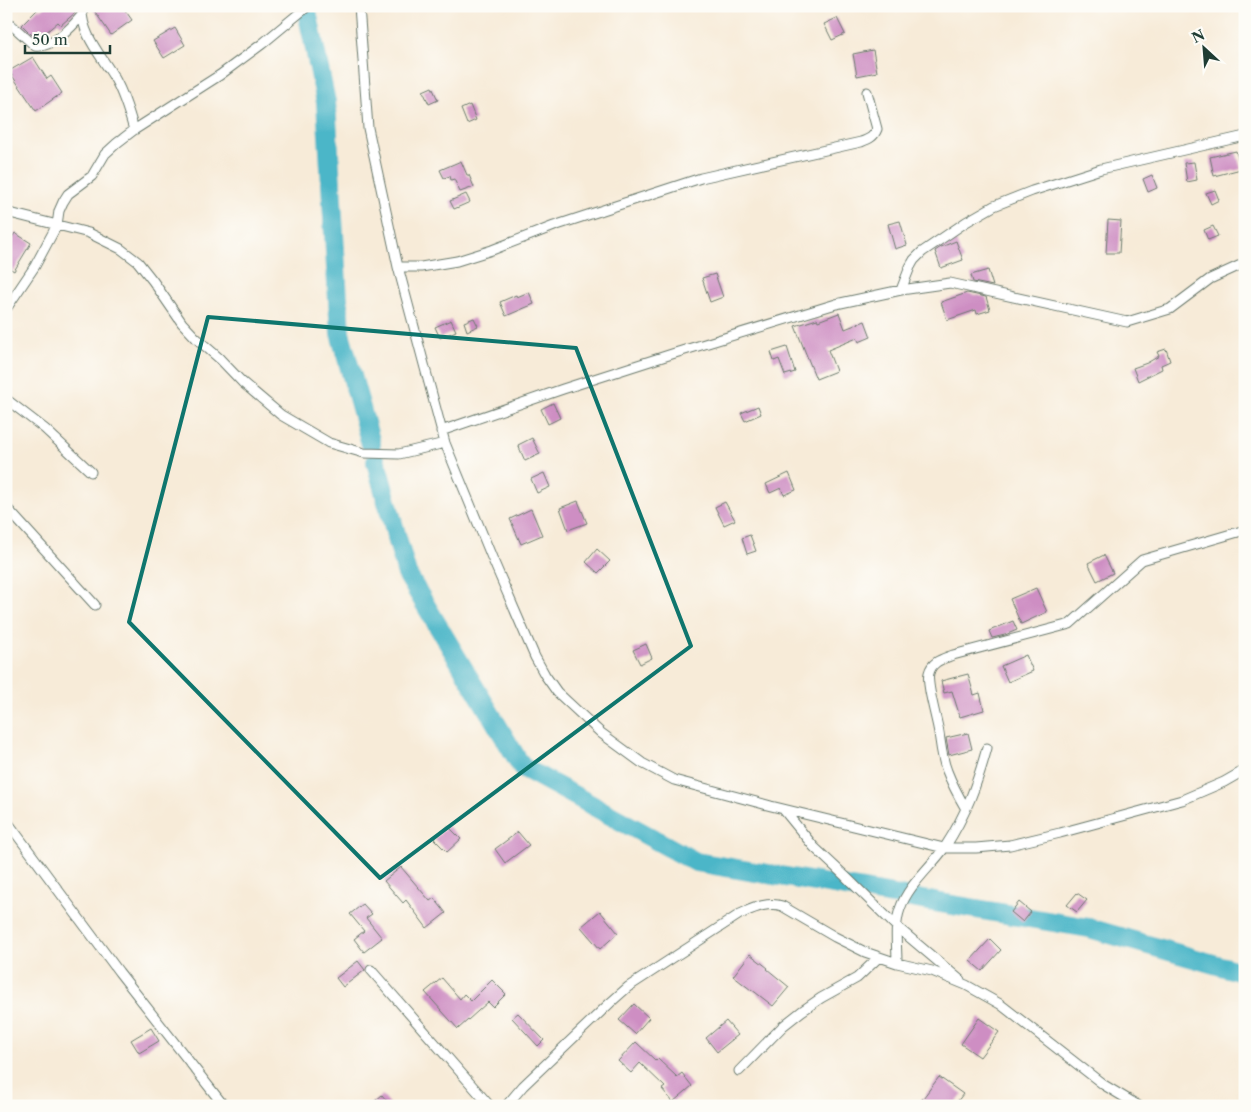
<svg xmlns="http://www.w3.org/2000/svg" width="1251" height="1112" viewBox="0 0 1251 1112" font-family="'Libre Caslon Text',serif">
<rect width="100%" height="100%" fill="#fdfcf7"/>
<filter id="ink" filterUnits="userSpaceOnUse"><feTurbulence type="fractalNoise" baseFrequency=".02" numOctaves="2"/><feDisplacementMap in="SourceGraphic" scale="10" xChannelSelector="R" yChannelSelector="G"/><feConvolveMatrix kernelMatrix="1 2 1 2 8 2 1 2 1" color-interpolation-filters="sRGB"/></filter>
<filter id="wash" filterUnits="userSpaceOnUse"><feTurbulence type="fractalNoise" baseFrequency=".0096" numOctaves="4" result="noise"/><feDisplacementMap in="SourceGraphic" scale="20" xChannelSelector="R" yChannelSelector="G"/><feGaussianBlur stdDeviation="1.12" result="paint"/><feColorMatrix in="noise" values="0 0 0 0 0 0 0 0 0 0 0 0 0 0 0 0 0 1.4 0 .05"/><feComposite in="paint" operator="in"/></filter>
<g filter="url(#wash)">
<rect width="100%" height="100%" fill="#f7ebd8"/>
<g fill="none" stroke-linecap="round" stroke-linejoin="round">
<path stroke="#4bb6c8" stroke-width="20" d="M306,6L326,102L340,333L371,444
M376,462L407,574L522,767L696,862L1089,928L1245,973"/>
</g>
<g id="blocks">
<path fill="#ce8ec3" d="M45,6H76V12L61,25L58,22L37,40L22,25L39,8L41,10Z
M91,6H122L132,20L111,35Z
M837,18L845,34L832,40L824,24Z
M175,28L185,45L164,58L153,41Z
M873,50L877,72L857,76L853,54Z
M33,57L47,79L51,76L62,93L36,111L9,71Z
M432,87L438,100L429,104L423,91Z
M470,105L476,120L467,124L461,109Z
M1236,151L1241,169L1214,176L1210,157Z
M461,161L467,175H469L474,187L460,192L454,179L451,180L450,176L444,178L440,170Z
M1194,162L1197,180L1187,182L1184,163Z
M1152,175L1157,188L1148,192L1143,179Z
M1215,190L1219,200L1211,204L1206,193Z
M466,194L470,202L454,209L450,201Z
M1108,220L1121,221L1119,253H1106Z
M900,221L907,245L895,249L888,224Z
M1213,226L1218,236L1208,240L1204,230Z
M15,233L31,243L14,271L6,266V246Z
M956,241L963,260L941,268L935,251L941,247Z
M988,270L993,286L973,282L971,275Z
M715,274L723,297L710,302L702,278Z
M529,292L534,304L506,316L500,302L516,295L517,297Z
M967,293L986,297L990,310L977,314L976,310L947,320L941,302Z
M839,313L845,329L865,321L871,337L859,342L857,338L828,350L836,371L816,379L795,326L817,319L818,321Z
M474,318L478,326L467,331L464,322Z
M451,320L456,331L440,338L435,327Z
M787,347L795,372L785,375L779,359L774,361L771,352Z
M1166,349L1170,361L1161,365L1162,369L1138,381L1133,368L1147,363L1159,356L1157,352Z
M553,403L560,418L548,424L541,409Z
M758,406L761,414L745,421L741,413Z
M532,438L540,454L525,461L518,445Z
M544,473L550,487L537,493L531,479Z
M789,473L796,490L784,495L781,488L770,493L766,484Z
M578,501L587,523L568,530L560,508Z
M725,502L735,520L724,525L715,507Z
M531,509L542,535L521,544L510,519Z
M750,535L756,551L747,554L742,538Z
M597,549L610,561L598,573L586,562Z
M1104,555L1113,573L1097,581L1088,563Z
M1036,588L1047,612L1021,624L1010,599Z
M1013,621L1017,630L1005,635L992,638L989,631Z
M646,644L652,658L640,664L633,650Z
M1026,655L1033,671L1008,682L1001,666Z
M968,674L974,695L980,693L984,710L960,717L952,691L944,693L941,681Z
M968,733L972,749L949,755L946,738Z
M448,826L461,839L447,852L434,839Z
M518,832L529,845L505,863L495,849Z
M401,867L430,901L434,898L446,913L427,928L406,900L403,903L384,881Z
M1077,893L1087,900L1077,912L1067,905Z
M1019,902L1031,912L1023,922L1011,912Z
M363,904L372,914L366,918L382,938L364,952L354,939L364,931L350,914Z
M600,911L618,933L600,949L581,927Z
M990,939L1001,950L982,971L970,961Z
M750,954L768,968L767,969L789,987L773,1006L751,989V990L733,976Z
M358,961L365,970L343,987L336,978Z
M442,978L460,999L464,994L471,1001L492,980L506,994L493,1007L488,1002L458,1029L425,992Z
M634,1004L649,1018L635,1034L619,1020Z
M518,1013L544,1040L538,1046L512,1018Z
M979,1018L999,1032L980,1057L961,1044Z
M726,1021L738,1035L717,1052L706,1038Z
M151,1028L159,1041L139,1053L131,1040Z
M636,1042L656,1061L658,1059L677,1077L682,1073L692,1086L673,1102L662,1089L665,1087L640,1063L631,1073L618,1061Z
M939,1077L963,1094L954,1106H917Z
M382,1095L391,1106H369Z"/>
</g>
</g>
<g filter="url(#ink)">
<use href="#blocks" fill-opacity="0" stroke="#6b7a6d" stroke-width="1"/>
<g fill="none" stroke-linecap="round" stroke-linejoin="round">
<defs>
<path id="street" d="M82,6C80,34 102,56 115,79C124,95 129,112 134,130
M359,6L368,128L398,267L445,443L493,560L535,657L545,675L557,692L601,733L642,763L674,780L771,806L944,848H976L1010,845L1060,833L1182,800L1224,782L1245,770
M6,20L35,46C51,49 72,27 81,16
M6,212L89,233L121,249L138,262L153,281L182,323L196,338L220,359L242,382L281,415L329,443L364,453L399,454L445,443
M398,267H421L457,261L492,250L554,226L701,178L861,142C869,139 874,137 877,129L867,92
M901,290L910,267L914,260L922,252L966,222L994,206L1032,191L1101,169L1245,136
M6,309L35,266L57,225L59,211L63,202L68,194L92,176L105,154L117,143L134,130L220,75L262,44L308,6
M6,399L45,429L91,472
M441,431L563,389L675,353L836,304L901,290L950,283L1127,322L1170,309L1210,279L1245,263
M6,507L95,605
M783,809L814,847L845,876L896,926L960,980
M966,809C959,797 952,784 947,771C942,759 941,746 939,733C937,719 926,684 929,673C932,661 943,659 953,655L1070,624L1142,560L1245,530
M6,820L119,972L224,1106
M897,963C897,946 894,926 900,909C908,885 931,867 945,847C966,815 977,784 987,748
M371,970L490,1106
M739,1071L783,1026L802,1011L821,998L857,978L879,957
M506,1106L523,1086L610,1003L628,987L740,914C752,909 768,901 782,906L835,937L865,952L897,963L932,971L966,985L1000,1004L1104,1085L1139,1106"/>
</defs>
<use href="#street" stroke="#6b7a6d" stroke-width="11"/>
<use href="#street" stroke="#fff" stroke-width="9"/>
</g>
</g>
<path fill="none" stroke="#0f766e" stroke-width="4" stroke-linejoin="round" d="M208,317L576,348L691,646L380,878L129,622Z"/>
<rect width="1251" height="1112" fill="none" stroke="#fdfcf7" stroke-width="25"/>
<g transform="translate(1204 48) rotate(334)" stroke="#fdfcf7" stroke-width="4" paint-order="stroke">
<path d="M0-4L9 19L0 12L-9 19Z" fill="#1f3d34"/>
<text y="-8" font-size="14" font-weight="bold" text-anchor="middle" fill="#1f3d34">N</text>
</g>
<path d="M25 45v8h85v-8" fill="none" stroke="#1f3d34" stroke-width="2.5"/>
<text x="32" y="45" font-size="15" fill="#1f3d34" stroke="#fdfcf7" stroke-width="4" paint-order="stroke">50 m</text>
</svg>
